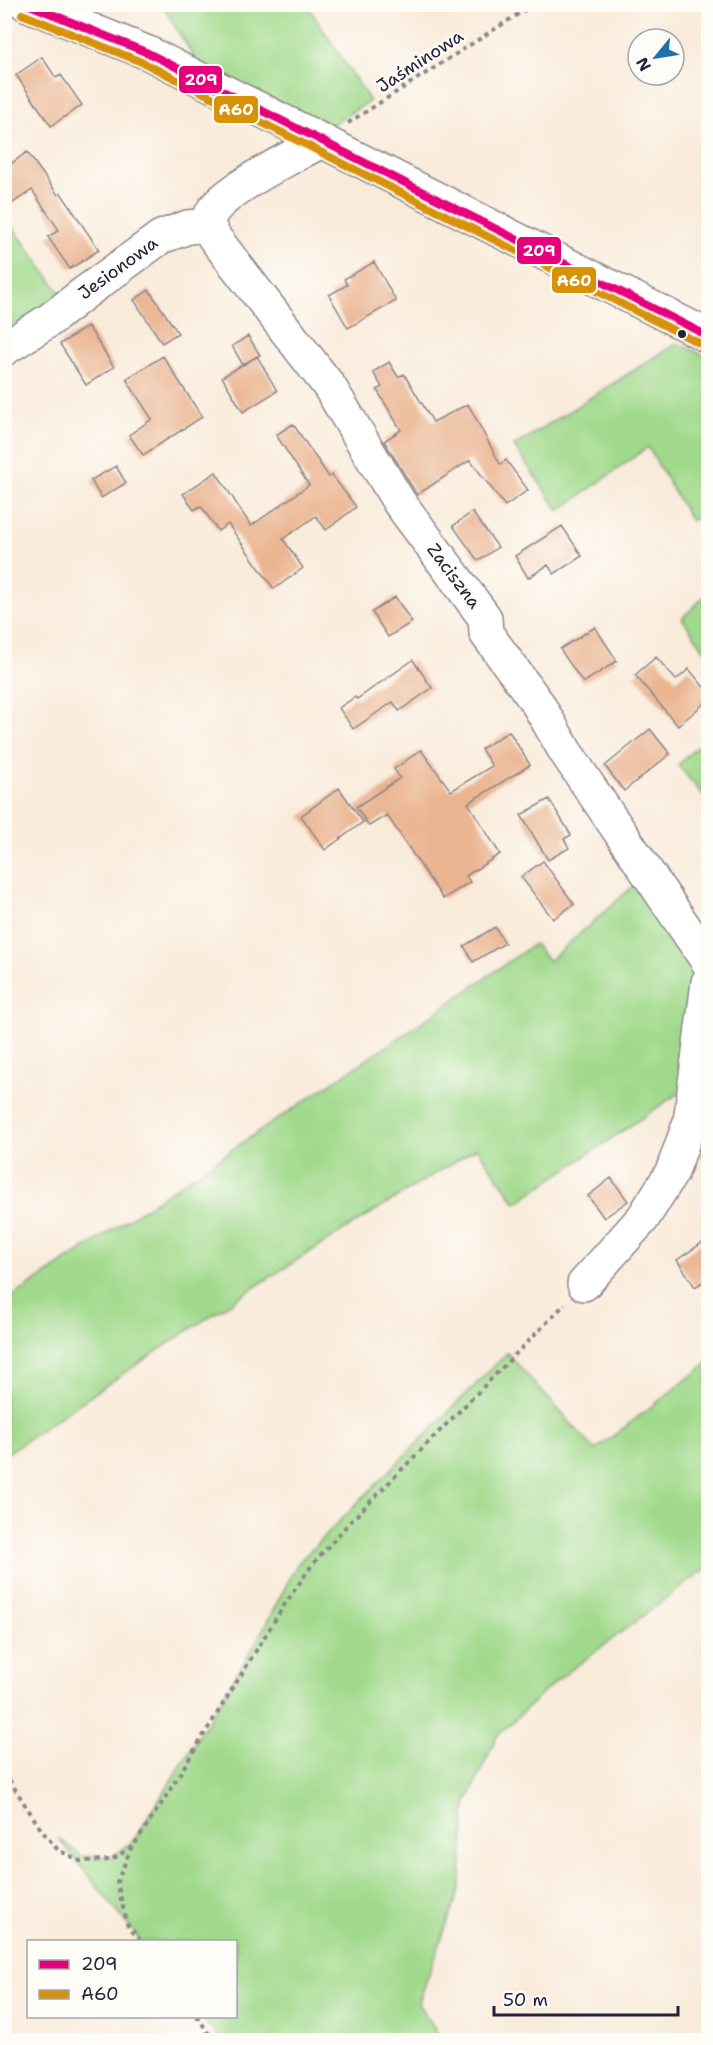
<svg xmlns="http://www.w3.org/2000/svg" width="713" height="2045" viewBox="0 0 713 2045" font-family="'Shantell Sans',sans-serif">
<rect width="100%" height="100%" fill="#fdfcf7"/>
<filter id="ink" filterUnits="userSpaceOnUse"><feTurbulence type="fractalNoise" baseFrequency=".0167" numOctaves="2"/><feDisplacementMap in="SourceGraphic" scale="12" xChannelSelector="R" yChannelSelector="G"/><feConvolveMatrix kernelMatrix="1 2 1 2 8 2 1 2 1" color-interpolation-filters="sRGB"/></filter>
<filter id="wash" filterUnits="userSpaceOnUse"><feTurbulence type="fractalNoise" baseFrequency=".008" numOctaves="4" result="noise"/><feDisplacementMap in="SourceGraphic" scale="24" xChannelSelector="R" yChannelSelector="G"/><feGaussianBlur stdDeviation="1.35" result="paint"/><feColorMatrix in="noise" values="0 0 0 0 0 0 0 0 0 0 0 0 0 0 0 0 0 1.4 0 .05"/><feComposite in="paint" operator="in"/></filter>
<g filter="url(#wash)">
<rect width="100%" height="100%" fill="#f9ebda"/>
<path fill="#a0d98b" stroke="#617e63" stroke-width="1.5" d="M162,5H307L370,101L331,125L200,67Z
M4,215L66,301L4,343Z
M677,343L708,357V512L691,521L648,447L559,511L514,446Z
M708,593V655L682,618Z
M708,736V801L678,765Z
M640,880L706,966L686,1088L516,1203L477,1148C316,1246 158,1347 5,1455V1302L412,1029L534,944L549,961Z
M708,1039V1167L691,1128Z
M507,1353L595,1450L708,1363V1567L555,1682L497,1736L466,1804L460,1888L418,2004L442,2040H220L202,2017L236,2016V1942L141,1941L58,1838L82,1856L113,1857L135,1839L256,1643L298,1563Z"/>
<g id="blocks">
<path fill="#eab490" d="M42,57L56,78L61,75L82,105L51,126L16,75Z
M27,152L58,195L61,193L99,250L70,269L48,237L59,230L32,190L4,209V169Z
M374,262L396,301L348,328L329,295L347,285L344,279Z
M149,290L178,333L162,343L134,300Z
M88,326L114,367L86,385L60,344Z
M248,336L260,355L243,365L232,346Z
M163,356L202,417L143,455L129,435L152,419L126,379Z
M257,356L277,391L243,412L222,377Z
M389,362L398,377L404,374L433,422L468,404L500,464L506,460L528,490L505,506L470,460L417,495L384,441L401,430L377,390L382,387L373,372Z
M293,424L329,477L332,475L356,507L326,530L316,516L283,539L303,568L274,589L228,524L218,531L201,506L194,510L183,494L216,472L251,526L309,485L276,435Z
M116,466L126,483L101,498L91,480Z
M472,512L498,547L478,561L453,526Z
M562,526L582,556L554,574L548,565L528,578L515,556Z
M395,597L412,622L388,637L372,612Z
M595,627L617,661L583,683L560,649Z
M656,657L676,680L689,669L708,692V700L678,726L635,675Z
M413,660L432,688L399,711L393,702L353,729L339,708L355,697L357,699Z
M650,729L670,754L624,791L605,766Z
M509,731L530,765L468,803L500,854L466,876L470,882L443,899L387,815L369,826L356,807L400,778L394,769L421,750L451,791L492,766L481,749Z
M339,788L363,822L325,850L301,816Z
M549,799L571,835L564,839L569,848L548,860L521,815Z
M543,861L574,904L553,919L521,877Z
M495,927L505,943L473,962L464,946Z
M611,1178L628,1201L604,1218L588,1196Z
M708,1239V1279L695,1287L677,1260Z"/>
</g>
</g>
<g filter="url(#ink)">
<use href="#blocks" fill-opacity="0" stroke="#8e868a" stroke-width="1.5"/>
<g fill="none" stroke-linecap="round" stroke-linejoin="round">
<defs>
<path id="minor" d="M26,4L148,53L708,336
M208,225L214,237L329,386L399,502L485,618L486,633L538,704L565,751L708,962
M208,225C209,221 209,216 212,212C229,187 293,157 321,141
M4,349L51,319L83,294L161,237L188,227L208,225
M584,1284L643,1218L672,1172L690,1122L708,982"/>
</defs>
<use href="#minor" stroke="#8e868a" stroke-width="36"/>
<path stroke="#8e868a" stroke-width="4" stroke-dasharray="4.5 4.5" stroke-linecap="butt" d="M348,123L534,4
M4,1772L42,1831L58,1850L80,1861L111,1860L133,1846L163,1801L283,1607L312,1565L349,1523L565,1304
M132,1846L117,1882L127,1924L141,1942
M197,2016L213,2040"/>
<use href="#minor" stroke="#fff" stroke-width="33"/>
<defs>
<path id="bus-1" d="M27,4L148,53L708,336"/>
<path id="bus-2" d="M22,14L144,63L703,345"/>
</defs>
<use href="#bus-1" stroke="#fdfcf7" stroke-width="12"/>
<use href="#bus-2" stroke="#fdfcf7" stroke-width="12"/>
<use href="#bus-1" stroke="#e5007d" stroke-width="8"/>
<use href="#bus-2" stroke="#d79209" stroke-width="8"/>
</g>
</g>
<circle fill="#22223b" stroke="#fdfcf7" stroke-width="2" cx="682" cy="334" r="5"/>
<g text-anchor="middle" stroke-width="4.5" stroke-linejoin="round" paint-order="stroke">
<g font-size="18" fill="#22223b" stroke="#fdfcf7">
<text transform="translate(420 61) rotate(-33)" y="6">Jaśminowa</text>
<text transform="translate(118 268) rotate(-36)" y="6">Jesionowa</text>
<text transform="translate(454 576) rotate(53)" y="6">Zaciszna</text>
</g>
</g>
<g stroke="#fdfcf7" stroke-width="2">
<rect x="178" y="65" width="45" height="29" rx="6" fill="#e5007d"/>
<rect x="213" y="95" width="46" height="29" rx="6" fill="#d79209"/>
<rect x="516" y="236" width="46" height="29" rx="6" fill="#e5007d"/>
<rect x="551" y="266" width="46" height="28" rx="6" fill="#d79209"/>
</g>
<g font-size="16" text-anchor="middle" font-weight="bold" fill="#fff">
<text x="201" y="85">209</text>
<text x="236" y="115">A60</text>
<text x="539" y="256">209</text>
<text x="574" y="286">A60</text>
</g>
<rect width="713" height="2045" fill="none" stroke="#fdfcf7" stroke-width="24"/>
<rect x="27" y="1940" width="210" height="78" fill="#fdfcf7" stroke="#a5a5ac" stroke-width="1.5"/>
<rect x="39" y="1960" width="30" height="9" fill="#e5007d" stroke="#a5a5ac" stroke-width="1.5"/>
<text x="81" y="1970" font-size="18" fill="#22223b">209</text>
<rect x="39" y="1990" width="30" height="9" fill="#d79209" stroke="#a5a5ac" stroke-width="1.5"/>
<text x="81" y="2000" font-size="18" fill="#22223b">A60</text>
<g transform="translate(656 57) rotate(240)"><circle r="28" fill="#fdfcf7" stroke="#a5a5ac" stroke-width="1.5"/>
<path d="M0-4.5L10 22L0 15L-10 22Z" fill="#1f6fb2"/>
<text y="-9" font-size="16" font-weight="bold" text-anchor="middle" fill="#22223b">N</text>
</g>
<path d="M494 2006v9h184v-9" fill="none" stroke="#22223b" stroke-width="3"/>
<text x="503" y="2006" font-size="18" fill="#22223b" stroke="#fdfcf7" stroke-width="4.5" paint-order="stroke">50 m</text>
</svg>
